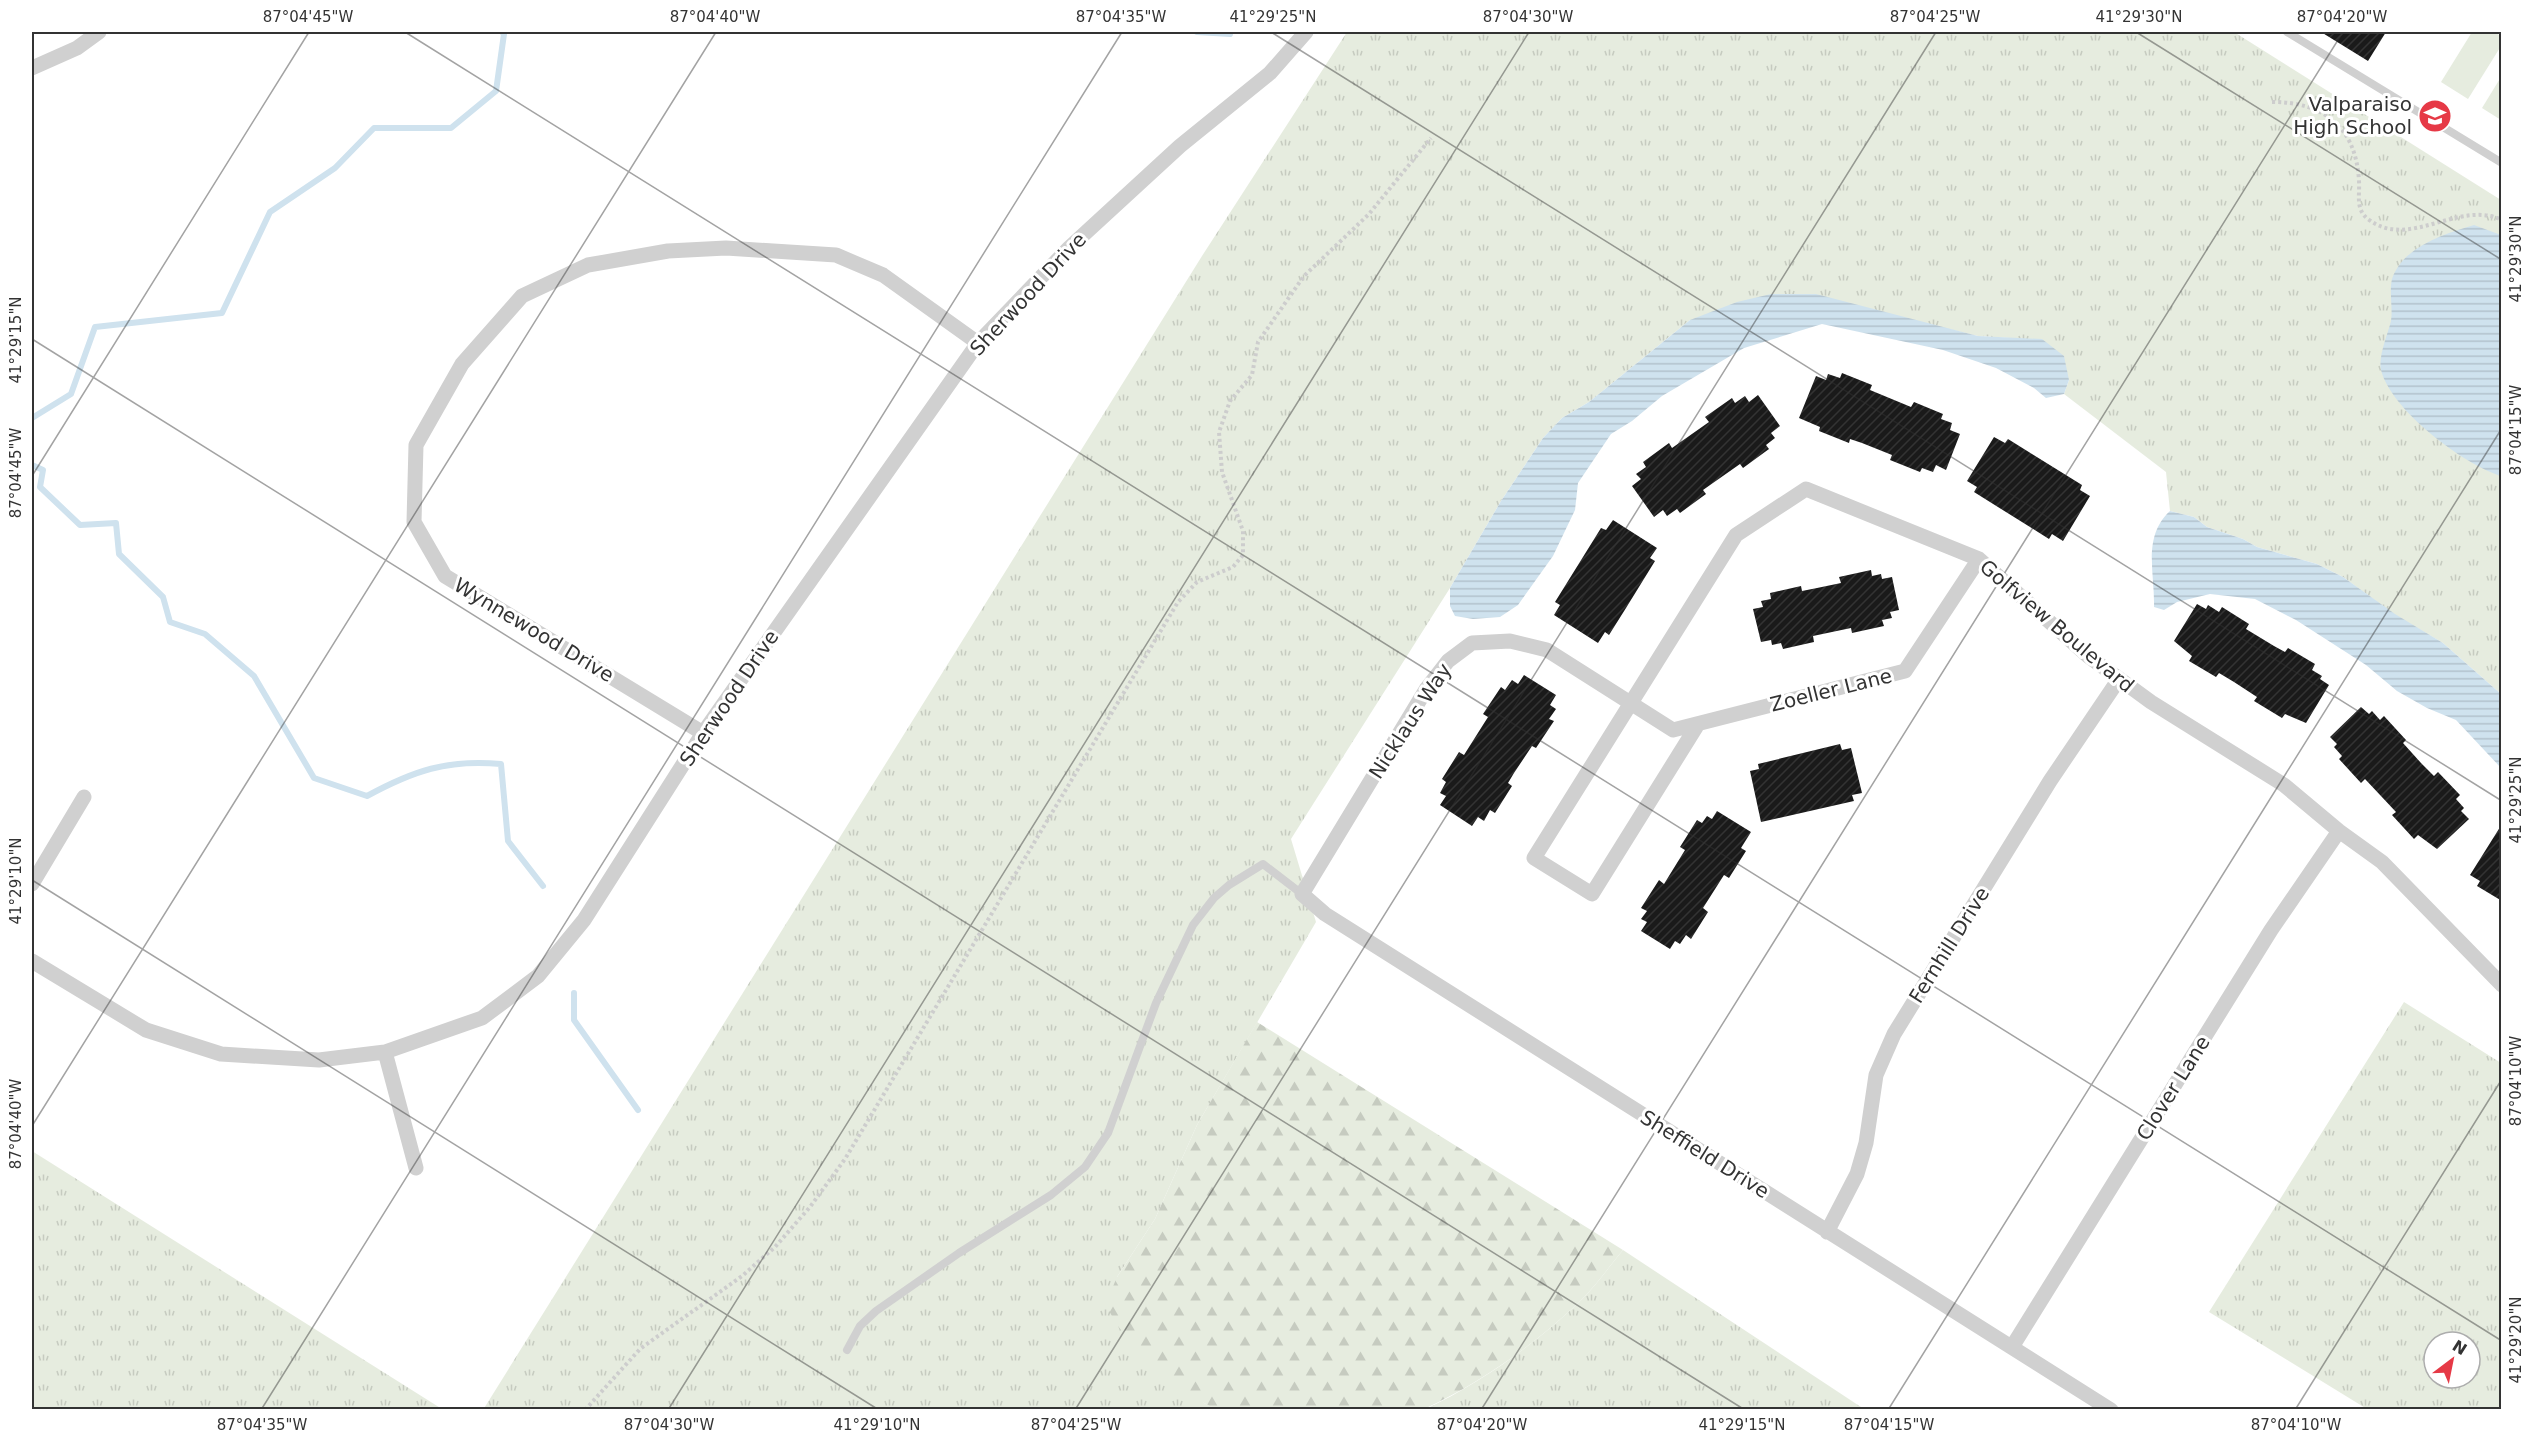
<svg xmlns="http://www.w3.org/2000/svg" width="2533" height="1441" viewBox="0 0 2533 1441" font-family="'DejaVu Sans',sans-serif">
<defs>
<pattern id="grass-tufts" width="24" height="20" patternUnits="userSpaceOnUse" patternTransform="scale(1.5)"><rect width="24" height="20" fill="#e6ecdf"/><path d="M3 7l-1-3M5 7V3M7 7l1-3M15 17l-1-3M17 17v-4M19 17l1-3" fill="none" stroke="#c6cbc0"/></pattern>
<pattern id="forest-firs" width="22" height="20" patternUnits="userSpaceOnUse" patternTransform="scale(1.5)"><rect width="22" height="20" fill="#e6ecdf"/><path d="M5 1l3.5 6h-7zM16 11l3.5 6h-7z" fill="#c6cbc0"/></pattern>
<pattern id="water-rules" width="6" height="5" patternUnits="userSpaceOnUse" patternTransform="scale(1.5)"><rect width="6" height="5" fill="#cfe2ee"/><path d="M0 2.5h6" fill="none" stroke="#b2c2cd"/></pattern>
<pattern id="building-hatch" width="6" height="6" patternUnits="userSpaceOnUse" patternTransform="scale(1.5)"><rect width="6" height="6" fill="#1a1a1a"/><path d="M-1 1l2-2M0 6l6-6M5 7l2-2" fill="none" stroke="#333"/></pattern>
</defs>
<rect width="100%" height="100%" fill="#fff"/>
<path fill="url(#grass-tufts)" fill-rule="evenodd" d="M1347,32H2234L2501,200V694L2443,643L2395,615L2343,577L2317,564L2257,547L2243,539L2207,527L2194,517L2170,511L2166,472L2064,394L2069,380L2042,340L1978,336L1902,318L1690,320L1589,402L1562,418L1543,438L1501,501L1450,588L1291,839L1316,922L1197,1125L1155,1219L1117,1277L1204,1403L1218,1409L483,1410L1202,256Z
M2404,1002L2501,1063V1409H2367L2209,1312ZM2434,1342H2470V1378H2434Z
M32,1151L442,1409H32Z
M1623,1250L1864,1409L1424,1410C1479,1384 1531,1347 1575,1306C1593,1290 1608,1268 1623,1250Z"/>
<path fill="url(#forest-firs)" d="M1257,1022L1623,1250C1608,1268 1593,1290 1575,1306C1531,1347 1479,1384 1424,1409L1218,1410L1204,1403C1172,1376 1120,1344 1106,1303L1117,1277L1155,1219L1197,1125Z"/>
<path fill="#e6ecdf" d="M2472,32H2494L2501,36V46L2468,99L2441,82Z
M2501,77L2502,120H2501L2482,108Z"/>
<path fill="url(#water-rules)" d="M2474,225L2501,235V476C2463,464 2391,410 2381,370C2378,356 2388,334 2391,321C2393,308 2389,292 2392,279C2403,246 2445,234 2474,225Z
M1771,294H1816L1978,336L2042,339L2064,356L2069,380L2064,394L2046,398L2034,388L1996,368L1943,350L1822,324L1744,348L1662,396L1632,421L1611,434L1578,483L1575,510L1553,556L1518,605L1500,617L1473,619L1455,616L1450,606V588L1501,501L1543,438L1562,418L1589,402L1690,320L1737,302Z
M2170,511L2194,517L2207,527L2243,539L2257,547L2317,564L2343,577L2395,614L2443,643L2501,694V768L2456,720L2427,708L2397,691L2366,665L2296,620L2255,599L2210,594L2177,602L2164,610L2154,607C2155,573 2142,537 2170,511Z"/>
<g fill="none" stroke-linecap="round" stroke-linejoin="round">
<path stroke="#cfe2ee" stroke-width="6" d="M1197,32L1230,34
M32,418L71,394L95,327L222,313L270,212L335,168L374,128H451L496,91L504,34L502,32
M32,465L43,470L40,487L80,525L116,523L119,554L163,597L170,622L205,634L254,676L314,778L367,796C413,771 447,759 501,764L508,841L543,886
M574,993V1020L638,1110"/>
</g>
<path fill="url(#building-hatch)" d="M2321,32H2386L2368,61Z
M1842,373L1872,385L1870,390L1911,407L1914,402L1943,414L1941,419L1952,423L1950,430L1960,434L1946,470L1936,465L1933,472L1922,468L1920,472L1890,460L1892,455L1862,443L1850,439L1849,443L1819,431L1820,427L1799,418L1816,376L1826,380L1828,374L1840,378Z
M1758,395L1780,426L1771,433L1775,438L1766,445L1769,449L1743,468L1740,464L1703,490L1706,494L1680,513L1677,509L1667,516L1663,510L1654,517L1632,486L1641,479L1636,474L1646,467L1643,462L1669,443L1672,448L1709,422L1705,417L1732,398L1735,403L1745,396L1749,402Z
M1994,437L2005,443L2008,439L2082,485L2080,490L2090,496L2063,541L2052,534L2049,539L1974,492L1977,487L1967,481Z
M1613,520L1657,548L1650,558L1655,561L1626,608L1609,635L1605,632L1598,643L1554,615L1560,605L1555,602L1601,528L1606,530Z
M1871,570L1872,576L1881,574L1882,579L1892,577L1899,610L1890,612L1892,618L1882,620L1884,626L1852,633L1851,628L1813,636L1814,642L1783,649L1781,643L1772,645L1771,640L1761,642L1753,609L1763,607L1761,601L1771,599L1770,593L1801,586L1802,591L1817,588L1841,583L1839,577Z
M2197,604L2206,609L2208,605L2219,612L2222,607L2249,624L2246,629L2274,646L2285,652L2288,648L2315,664L2312,670L2322,676L2320,679L2329,685L2306,723L2285,714L2282,718L2254,701L2257,697L2234,682L2219,673L2216,677L2189,661L2192,656L2174,641Z
M1524,675L1556,695L1550,705L1556,709L1549,719L1554,721L1536,748L1532,746L1514,773L1508,783L1512,786L1495,813L1490,810L1484,821L1478,817L1472,826L1440,805L1446,796L1440,793L1446,782L1442,779L1459,752L1464,755L1488,717L1483,714L1501,687L1505,690L1512,680L1518,684Z
M2361,707L2369,714L2372,711L2380,720L2384,716L2406,740L2403,743L2421,763L2434,776L2438,772L2460,795L2456,799L2464,808L2461,811L2469,819L2437,849L2418,835L2414,839L2392,815L2396,812L2365,779L2361,783L2339,759L2342,756L2334,747L2337,744L2330,737Z
M1840,744L1842,750L1851,748L1862,793L1852,795L1854,801L1761,822L1750,771L1759,769L1758,764Z
M1717,811L1751,832L1741,848L1746,851L1729,878L1724,875L1703,908L1708,912L1691,939L1686,935L1680,944L1675,941L1670,949L1641,931L1647,922L1641,919L1647,911L1641,908L1659,880L1664,884L1685,850L1680,847L1697,820L1702,823L1707,816L1712,819Z
M2502,824V901L2477,886L2480,881L2470,875Z"/>
<g fill="none" stroke-linecap="round" stroke-linejoin="round">
<path stroke="#cdcdcd" stroke-width="4" stroke-dasharray="3 3" stroke-linecap="butt" d="M2272,102C2324,102 2356,127 2359,181C2360,195 2355,209 2368,219C2409,251 2458,199 2502,220
M585,1410L640,1349L742,1276L775,1247L810,1207L845,1159L1178,602L1197,582L1233,567L1243,555V531L1222,472L1219,432L1230,401L1252,375L1258,342L1304,276L1369,214L1431,138"/>
<path stroke="#d0d0d0" stroke-width="8" d="M2287,32L2502,163
M847,1350L860,1326L876,1311L959,1253L1051,1195L1085,1167L1108,1133L1156,1003L1193,925L1214,898L1229,885L1263,864L1302,894"/>
<path stroke="#d0d0d0" stroke-width="15" d="M32,68L77,48L99,32
M1979,559L1905,671L1673,730L1547,650L1510,641L1472,643L1448,661L1427,688L1302,894L1325,914L2111,1410
M1698,724L1592,894L1534,858L1736,535L1806,489L1979,559L2088,656L2151,702L2284,785L2339,831L2382,862L2502,985
M703,733L445,576L414,522L416,445L462,364L522,296L588,265L668,251L726,248L836,255L883,275L978,343
M32,884L84,797
M32,961L146,1030L221,1054L319,1060L385,1052L482,1018L538,976L584,920L703,733L978,343L1069,248L1180,146L1270,73L1306,32
M385,1052L416,1168
M1827,1232L1857,1174L1866,1143L1876,1075L1894,1034L2050,781L2119,679
M2012,1347L2271,930L2339,831"/>
</g>
<path fill="none" stroke="#333" stroke-width="1.5" stroke-opacity="0.45" d="M405,32L2502,1341M1271,32L2502,801M2136,32L2502,260M32,339L1745,1410M32,476L309,32M32,880L879,1410M32,1126L716,32M261,1410L1122,32M668,1410L1529,32M1075,1410L1936,32M1481,1410L2343,32M1888,1410L2502,428M2295,1410L2502,1079"/>
<defs>
<symbol id="school-disc" viewBox="-11 -11 22 22"><circle r="9.5" fill="#e63946" stroke="#fff"/><path d="M0-5L7-2L0 1L-7-2ZM-4 1L0 2.5L4 1V4Q0 6-4 4Z" fill="#fff"/></symbol>
</defs>
<g fill-rule="evenodd">
<use href="#school-disc" x="2416" y="97" width="38" height="38"/>
</g>
<g text-anchor="middle" stroke-width="6" stroke-linejoin="round" paint-order="stroke">
<g font-size="20" fill="#333" stroke="#fff" text-anchor="end">
<text x="2412" y="111">Valparaiso<tspan x="2412" dy="23">High School</tspan></text>
</g>
<g font-size="20" fill="#333" stroke="#fff">
<text transform="translate(1028 294) rotate(-47)" y="7">Sherwood Drive</text>
<text transform="translate(2057 626) rotate(40)" y="7">Golfview Boulevard</text>
<text transform="translate(534 630) rotate(31)" y="7">Wynnewood Drive</text>
<text transform="translate(1831 690) rotate(-14)" y="7">Zoeller Lane</text>
<text transform="translate(729 698) rotate(-56)" y="7">Sherwood Drive</text>
<text transform="translate(1410 721) rotate(-57)" y="7">Nicklaus Way</text>
<text transform="translate(1949 945) rotate(-58)" y="7">Fernhill Drive</text>
<text transform="translate(2173 1088) rotate(-58)" y="7">Clover Lane</text>
<text transform="translate(1705 1154) rotate(32)" y="7">Sheffield Drive</text>
</g>
</g>
<rect width="2533" height="1441" fill="none" stroke="#ffffff" stroke-width="66"/>
<g transform="translate(2452 1360) rotate(32)"><circle r="28" fill="#ffffff" stroke="#adadad" stroke-width="1.5"/>
<path d="M0-4.5L10 22L0 15L-10 22Z" fill="#e63946"/>
<text y="-9" font-size="16" font-weight="bold" text-anchor="middle" fill="#333333">N</text>
</g>
<rect x="33" y="33" width="2467" height="1375" fill="none" stroke="#333" stroke-width="2"/>
<g font-size="15" text-anchor="middle" fill="#333">
<text x="308" y="22">87°04'45"W</text>
<text x="715" y="22">87°04'40"W</text>
<text x="1121" y="22">87°04'35"W</text>
<text x="1273" y="22">41°29'25"N</text>
<text x="1528" y="22">87°04'30"W</text>
<text x="1935" y="22">87°04'25"W</text>
<text x="2139" y="22">41°29'30"N</text>
<text x="2342" y="22">87°04'20"W</text>
<text transform="translate(2516 259) rotate(-90)" y="5">41°29'30"N</text>
<text transform="translate(16 340) rotate(-90)" y="5">41°29'15"N</text>
<text transform="translate(2516 430) rotate(-90)" y="5">87°04'15"W</text>
<text transform="translate(16 473) rotate(-90)" y="5">87°04'45"W</text>
<text transform="translate(2516 800) rotate(-90)" y="5">41°29'25"N</text>
<text transform="translate(16 881) rotate(-90)" y="5">41°29'10"N</text>
<text transform="translate(2516 1081) rotate(-90)" y="5">87°04'10"W</text>
<text transform="translate(16 1124) rotate(-90)" y="5">87°04'40"W</text>
<text transform="translate(2516 1340) rotate(-90)" y="5">41°29'20"N</text>
<text x="262" y="1430">87°04'35"W</text>
<text x="669" y="1430">87°04'30"W</text>
<text x="877" y="1430">41°29'10"N</text>
<text x="1076" y="1430">87°04'25"W</text>
<text x="1482" y="1430">87°04'20"W</text>
<text x="1742" y="1430">41°29'15"N</text>
<text x="1889" y="1430">87°04'15"W</text>
<text x="2296" y="1430">87°04'10"W</text>
</g>
</svg>
